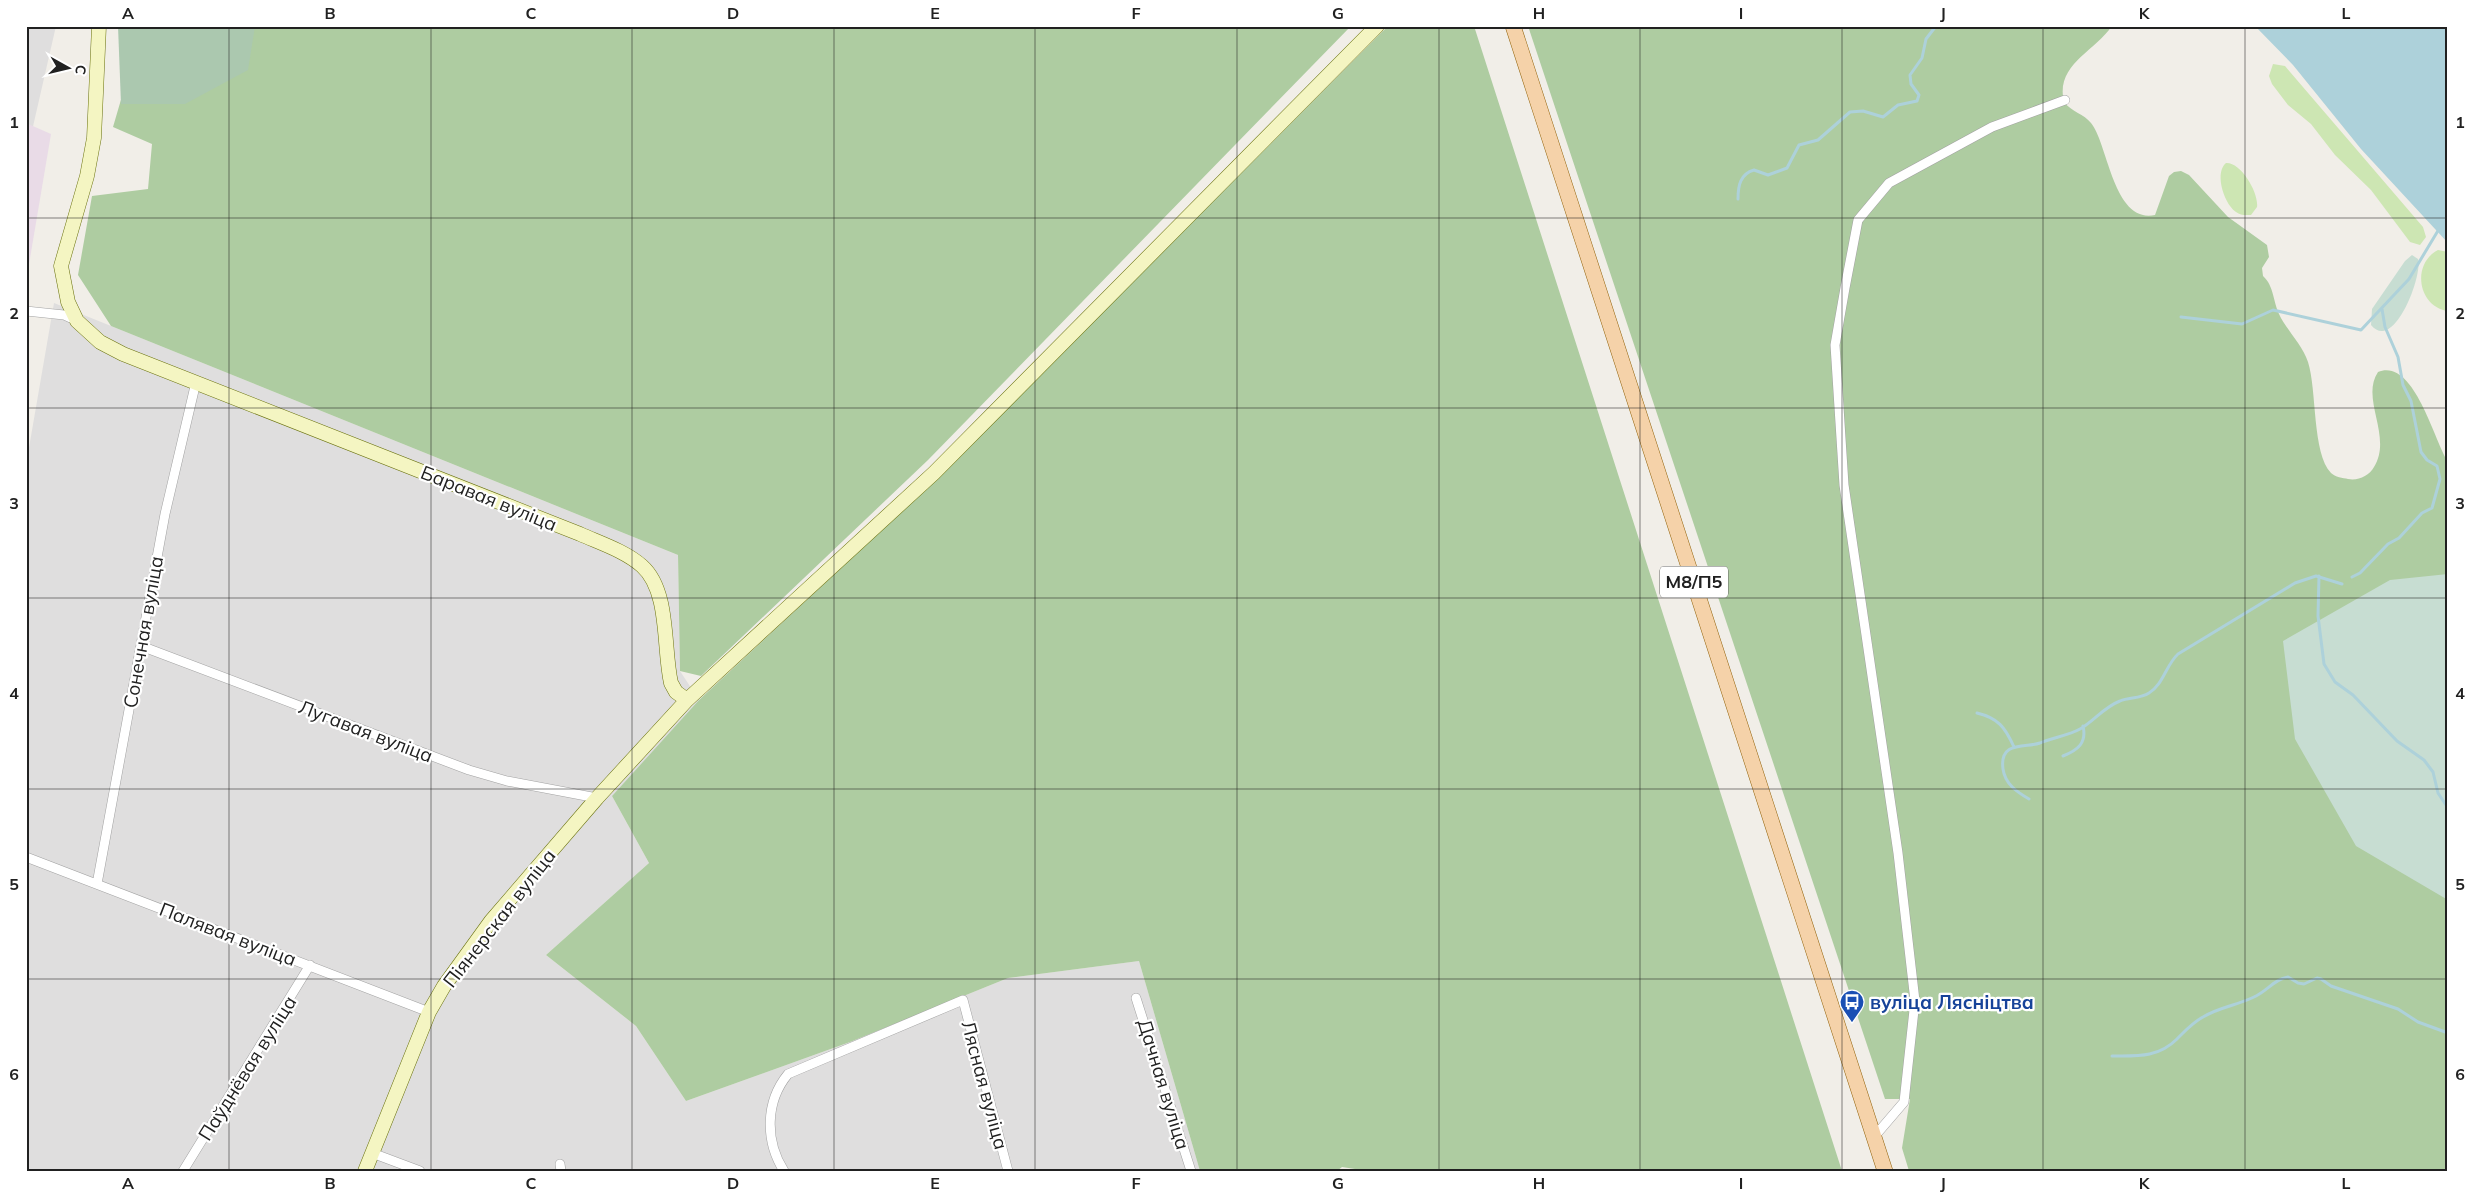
<svg xmlns="http://www.w3.org/2000/svg" width="2474" height="1197" viewBox="0 0 2474 1197" font-family="Mulish,sans-serif">
<rect width="100%" height="100%" fill="#f1eee8"/>
<path fill="#dfdede" d="M26,26H56L26,157Z
M54,303L678,555L680,671L699,700L612,796L649,863L546,955L636,1026L686,1101L850,1042L1008,978L1139,961L1200,1171H26V465Z"/>
<path fill="#e9dbe7" d="M26,123L51,134L26,282Z"/>
<path fill="#cde6b3" d="M2273,64L2285,66L2423,227L2426,237L2420,245L2410,242L2371,190L2335,155L2311,124L2288,105L2272,84L2269,76Z
M2226,163C2241,162 2259,193 2257,207L2251,215C2246,215 2241,216 2236,212C2224,204 2214,173 2226,163Z
M2438,250L2448,252V311C2418,307 2411,264 2438,250Z"/>
<path fill="#aecca1" d="M125,26H1351L928,460L701,676L680,671L678,555L111,326L78,275L92,196L148,189L152,144L113,127L125,86Z
M1388,26H1474L1842,1171H1368L1342,1167L1337,1171H1200L1139,961L1008,978L850,1042L686,1101L636,1026L546,955L649,863L612,796L699,700L934,482Z
M1528,26H2112C2094,52 2055,65 2064,102C2072,112 2084,114 2091,123C2108,143 2113,224 2155,215L2169,176L2174,172L2181,171L2189,175L2228,217L2267,245L2269,257L2262,268L2263,276C2274,286 2273,301 2279,314C2287,331 2302,344 2308,362C2317,390 2312,453 2331,473C2335,477 2343,478 2348,479C2358,481 2369,476 2374,467C2393,436 2360,399 2378,372C2414,358 2433,438 2448,462V1171H1909L1902,1148L1910,1099H1885Z"/>
<path fill="#c7ddd2" d="M2412,255L2418,259C2423,275 2394,353 2371,325L2372,309L2405,261Z
M2448,574V900L2356,846L2295,739L2283,641L2390,580Z"/>
<path fill="#abc8af" d="M118,26H255L248,70L185,104H121Z"/>
<path fill="#add1da" d="M2255,26H2448V243L2361,149L2293,65Z"/>
<g fill="none" stroke-linecap="round" stroke-linejoin="round">
<path stroke="#add1da" stroke-width="3" d="M1738,199C1738,186 1740,174 1754,170L1768,175L1787,168L1799,145L1818,140L1850,112L1863,111L1883,117L1898,105L1917,101L1919,95L1911,84L1910,75L1922,58L1926,39L1936,26
M2181,317L2242,324L2273,310L2361,330L2409,279L2439,229
M2319,576L2318,616L2324,664L2335,682L2353,695L2397,741L2424,760L2433,772L2438,793L2448,808
M2352,577L2360,573L2388,544L2399,538L2422,513L2432,508L2440,479L2437,466L2427,460L2421,452L2411,401L2403,385L2398,357L2385,327L2382,309
M1977,713C1998,718 2005,727 2014,747
M2063,756C2078,750 2087,743 2083,726
M2029,799C2017,792 2005,784 2003,769C1999,740 2027,748 2040,743C2051,738 2070,735 2080,729C2094,721 2104,707 2120,701C2129,697 2140,699 2149,693C2163,685 2166,665 2178,654L2295,583L2316,576L2342,584
M2112,1056C2137,1056 2158,1058 2177,1039C2185,1031 2192,1023 2203,1017C2219,1007 2239,1005 2256,996C2268,990 2275,979 2288,977L2298,983L2304,984L2317,978L2321,979L2331,986L2398,1009L2418,1022L2448,1033
M2446,1171L2448,1167"/>
<defs>
<path id="street" d="M26,311L64,315L77,321
M141,646L469,770L507,781L597,798
M26,857L429,1012
M97,884L165,514L196,382
M1136,998L1191,1171
M1874,1137L1904,1102L1915,1001L1898,853L1844,485L1835,345L1845,288L1858,220L1889,183L1992,127L2065,100
M372,1153L420,1171
M560,1164L561,1171
M183,1171L310,965
M784,1171C765,1141 765,1102 788,1074L963,1000L1008,1171"/>
<path id="secondary" d="M99,26L94,138L87,176L61,266L68,302L77,321L100,342L123,354L580,534C600,543 625,551 642,566C670,591 663,648 671,683L676,692L687,700
M365,1171L429,1012L444,986L491,921L597,798L687,700L934,473L1377,26"/>
<path id="primary" d="M1513,26L1885,1171"/>
</defs>
<use href="#street" stroke="#a2a2a2" stroke-width="10"/>
<use href="#secondary" stroke="#6a720e" stroke-width="15"/>
<use href="#primary" stroke="#92630c" stroke-width="16"/>
<use href="#street" stroke="#fff" stroke-width="9"/>
<use href="#secondary" stroke="#f4f5c2" stroke-width="14"/>
<use href="#primary" stroke="#f5d2a9" stroke-width="15"/>
</g>
<path fill="none" stroke="#212121" stroke-width="1" stroke-opacity="0.55" d="M229,26V1171M431,26V1171M632,26V1171M834,26V1171M1035,26V1171M1237,26V1171M1439,26V1171M1640,26V1171M1842,26V1171M2043,26V1171M2245,26V1171M26,218H2448M26,408H2448M26,598H2448M26,789H2448M26,979H2448"/>
<defs>
<symbol id="bus-pin" viewBox="-11 -11 22 30"><path d="M0 17L-7.5 6A9.5 9.5 0 1 1 7.5 6Z" fill="#1a4fb4" stroke="#fff"/><path d="M-5-6H5V4H4V6H2V4H-2V6H-4V4H-5ZM-3.5-4V0h7V-4ZM-3.5 1.2v1.5H-2V1.2ZM2 1.2v1.5H3.5V1.2Z" fill="#fff"/></symbol>
</defs>
<g fill-rule="evenodd">
<use href="#bus-pin" x="1838" y="988" width="28" height="38"/>
</g>
<g text-anchor="middle" stroke-width="4.5" stroke-linejoin="round" paint-order="stroke">
<rect fill="#fff" stroke="#646464" stroke-width="1" x="1660" y="566.5" width="68" height="31" rx="4"/>
<g font-size="18" font-weight="bold" fill="#212121">
<text x="1694" y="588">М8/П5</text>
</g>
<g font-size="19" fill="#212121" stroke="#fff">
<text transform="translate(489 498) rotate(22)" y="7">Баравая вуліца</text>
<text transform="translate(143 632) rotate(-80)" y="7">Сонечная вуліца</text>
<text transform="translate(366 731) rotate(21)" y="7">Лугавая вуліца</text>
<text transform="translate(499 918) rotate(-52)" y="7">Піянерская вуліца</text>
<text transform="translate(228 934) rotate(21)" y="7">Палявая вуліца</text>
<text transform="translate(247 1068) rotate(-58)" y="7">Паўднёвая вуліца</text>
<text transform="translate(1164 1084) rotate(73)" y="7">Дачная вуліца</text>
<text transform="translate(985 1085) rotate(75)" y="7">Лясная вуліца</text>
</g>
<g font-size="19" font-weight="bold" fill="#164399" stroke="#fff" text-anchor="start">
<text x="1870" y="1009">вуліца Лясніцтва</text>
</g>
</g>
<rect width="2474" height="1197" fill="none" stroke="#ffffff" stroke-width="55"/>
<g transform="translate(68 68) rotate(98)" stroke="#ffffff" stroke-width="4" paint-order="stroke">
<path d="M0-4L9 19L0 12L-9 19Z" fill="#212121"/>
<text y="-8" font-size="14" font-weight="bold" text-anchor="middle" fill="#212121">С</text>
</g>
<rect x="28" y="28" width="2418" height="1142" fill="none" stroke="#212121" stroke-width="2"/>
<g font-size="16" text-anchor="middle" font-weight="bold" fill="#212121">
<text x="128" y="19">A</text>
<text x="330" y="19">B</text>
<text x="531" y="19">C</text>
<text x="733" y="19">D</text>
<text x="935" y="19">E</text>
<text x="1136" y="19">F</text>
<text x="1338" y="19">G</text>
<text x="1539" y="19">H</text>
<text x="1741" y="19">I</text>
<text x="1943" y="19">J</text>
<text x="2144" y="19">K</text>
<text x="2346" y="19">L</text>
<text x="14" y="128">1</text>
<text x="2460" y="128">1</text>
<text x="14" y="319">2</text>
<text x="2460" y="319">2</text>
<text x="14" y="509">3</text>
<text x="2460" y="509">3</text>
<text x="14" y="699">4</text>
<text x="2460" y="699">4</text>
<text x="14" y="890">5</text>
<text x="2460" y="890">5</text>
<text x="14" y="1080">6</text>
<text x="2460" y="1080">6</text>
<text x="128" y="1189">A</text>
<text x="330" y="1189">B</text>
<text x="531" y="1189">C</text>
<text x="733" y="1189">D</text>
<text x="935" y="1189">E</text>
<text x="1136" y="1189">F</text>
<text x="1338" y="1189">G</text>
<text x="1539" y="1189">H</text>
<text x="1741" y="1189">I</text>
<text x="1943" y="1189">J</text>
<text x="2144" y="1189">K</text>
<text x="2346" y="1189">L</text>
</g>
</svg>
